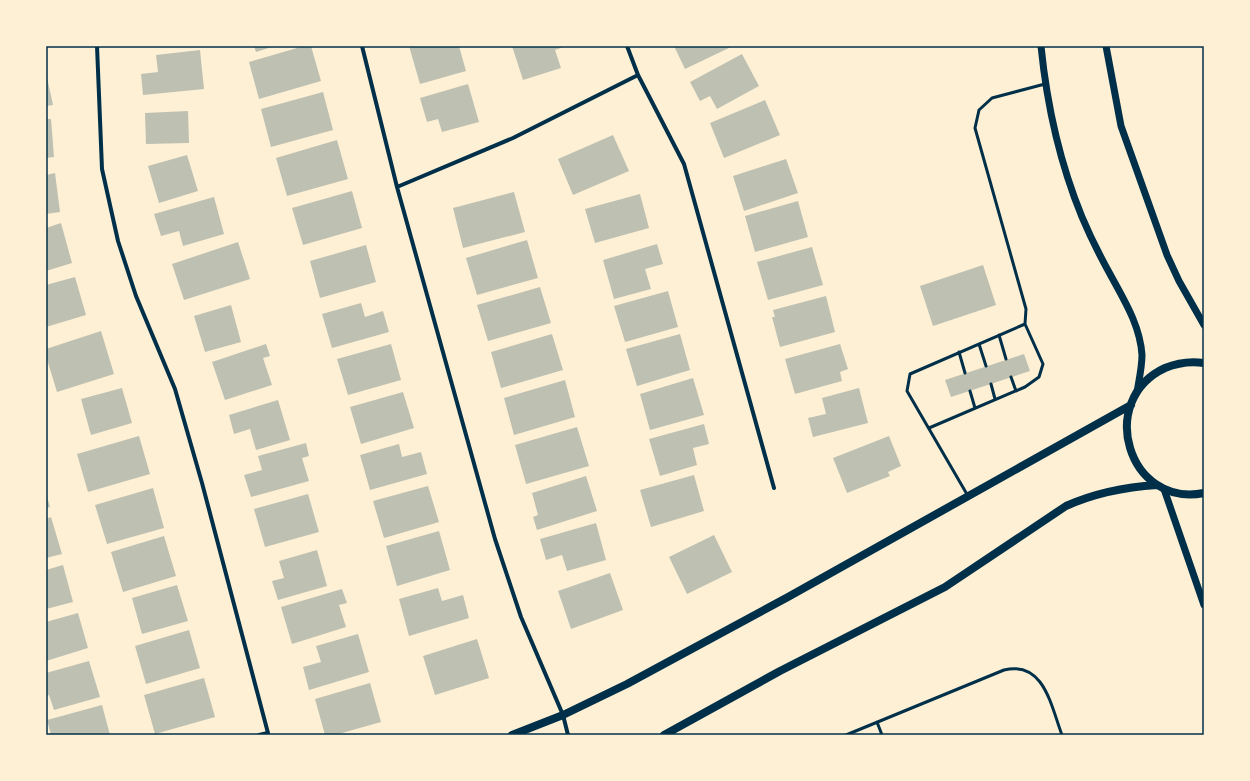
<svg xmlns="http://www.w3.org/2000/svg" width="1250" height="781" viewBox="0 0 1250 781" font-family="'Alegreya Sans',sans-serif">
<rect width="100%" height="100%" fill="#fdf0d5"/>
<path fill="#bec0b2" d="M254,46H275L256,52Z
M304,46H311L321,81L259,99L249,62Z
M409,46H459L466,71L420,84Z
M512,46H566L555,50L561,68L523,80Z
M674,46H733L685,69Z
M200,50L204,89L143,95L141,74L158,72L156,55Z
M742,54L759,86L717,109L710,96L700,101L690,82Z
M46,73L53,105L46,106Z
M468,84L479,122L442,132L438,119L427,122L420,98Z
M323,92L333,130L271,147L261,109Z
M765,100L780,135L724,158L710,123Z
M188,111L189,143L146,144L145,113Z
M46,119H51L54,157L46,158Z
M613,135L629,171L573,195L558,159Z
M337,140L348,179L287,196L276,158Z
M187,155L198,191L159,203L148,166Z
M786,159L798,193L744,211L733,176Z
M55,173L60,212L46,214V175Z
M352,191L362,228L303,245L292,208Z
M514,192L525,232L463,248L453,208Z
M640,194L649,228L595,243L585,209Z
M214,197L224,234L183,246L179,231L161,236L154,214Z
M798,201L808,237L755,252L745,216Z
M61,223L72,263L46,271V228Z
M527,240L538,278L477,295L466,258Z
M238,242L250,279L184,300L172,264Z
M657,244L663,264L645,269L651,289L614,299L603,260Z
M366,245L376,282L320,298L310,261Z
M812,247L823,285L768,300L757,262Z
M983,265L996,305L933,326L920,286Z
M75,277L86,315L46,327V285Z
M540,287L551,323L488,341L477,305Z
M668,291L678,327L625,342L614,306Z
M826,296L835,332L780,347L772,317H775L773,310Z
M361,303L365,317L383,311L389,332L332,348L322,314Z
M231,305L241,342L205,352L194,316Z
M101,331L114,374L57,392L46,356V349Z
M552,334L563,370L501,388L491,352Z
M680,334L690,370L637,386L626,349Z
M266,344L270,356L263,358L272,385L225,400L212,362Z
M391,344L401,380L348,395L337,359Z
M840,344L848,369L840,372L842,381L795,394L785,359Z
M1024,354L1030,371L951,397L945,380Z
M693,378L704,415L650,430L640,394Z
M565,380L575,417L514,435L504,398Z
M122,388L132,423L91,435L81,399Z
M859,388L868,423L813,437L808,418L826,414L822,398Z
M403,392L414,428L361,444L350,407Z
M278,400L290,440L256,450L250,429L234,434L229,415Z
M704,424L709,444L693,448L697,465L660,476L649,439Z
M577,427L589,466L526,484L515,445Z
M139,436L150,474L88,492L77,454Z
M889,436L901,466L888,472L890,476L847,493L833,458Z
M306,443L309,456L302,458L309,481L251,497L244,475L262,470L258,456Z
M399,444L402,457L421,452L427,474L370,490L360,455Z
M694,475L704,511L651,527L640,490Z
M586,476L597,511L537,530L533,517L538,515L532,493Z
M428,486L439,522L384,538L373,501Z
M153,488L164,528L107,544L95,505Z
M46,493L50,507L46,508Z
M308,494L319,532L265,547L254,509Z
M51,517L62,554L46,558V519Z
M596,523L606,560L567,571L562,555L546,560L540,539Z
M439,531L450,570L397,586L386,546Z
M714,535L732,572L687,594L669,557Z
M164,536L176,576L123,592L111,552Z
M317,550L327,586L278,600L272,581L284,578L279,561Z
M63,565L73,602L46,609V570Z
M610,573L623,610L571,629L558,591Z
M177,585L188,621L142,634L132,598Z
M438,588L442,601L463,595L469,618L409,636L399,599Z
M342,589L347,603L339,605L346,627L292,644L281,607Z
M78,613L88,648L46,661V622Z
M189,630L200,668L146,684L135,646Z
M358,634L369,672L309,690L303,667L321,662L316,646Z
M477,639L489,678L435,695L423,656Z
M89,661L100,697L54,710L49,695L46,696V673Z
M204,678L215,717L155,734L144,695Z
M370,683L381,722L335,735H325L315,699Z
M102,705L110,735H51L47,720Z"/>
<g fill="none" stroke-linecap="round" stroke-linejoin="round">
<path stroke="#003049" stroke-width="3" d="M999,335L1006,359
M979,344L986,366
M959,352L965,373
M1011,377L1016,391
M991,384L995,399
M970,391L975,408
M929,428L1025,387L1039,377L1043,364L1025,324
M968,496L907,391L910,374L1025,324L1026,309L975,128L979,110L992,98L1045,84
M877,722L882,735
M846,735L1004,670C1044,660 1051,706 1062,735"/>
<path stroke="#003049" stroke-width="4" d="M97,46L102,169L118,241L136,296L175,389L202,483L268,733L259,735
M362,46L397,187L495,539L521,617L563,715L568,735
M627,46L638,75L684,164L774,488
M397,187L513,138L638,75"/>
<path stroke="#003049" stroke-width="7" d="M1041,46C1047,106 1059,161 1082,217C1090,236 1100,256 1110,274C1124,300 1140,325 1142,355C1142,367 1139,380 1137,392
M1106,46L1121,126L1167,255L1179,281L1204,325
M1164,489L1204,605"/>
<path stroke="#003049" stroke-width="8" d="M1204,363C1191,361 1177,363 1165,368C1096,400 1128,508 1204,493
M512,735L563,715L627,684L788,597L1131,405
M664,735L780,671L945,587L1066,506C1095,493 1125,487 1157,485"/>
</g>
<rect width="1250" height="781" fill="none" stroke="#fdf0d5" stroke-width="94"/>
<rect x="47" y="47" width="1156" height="687" fill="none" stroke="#003049" stroke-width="1.5"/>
</svg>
